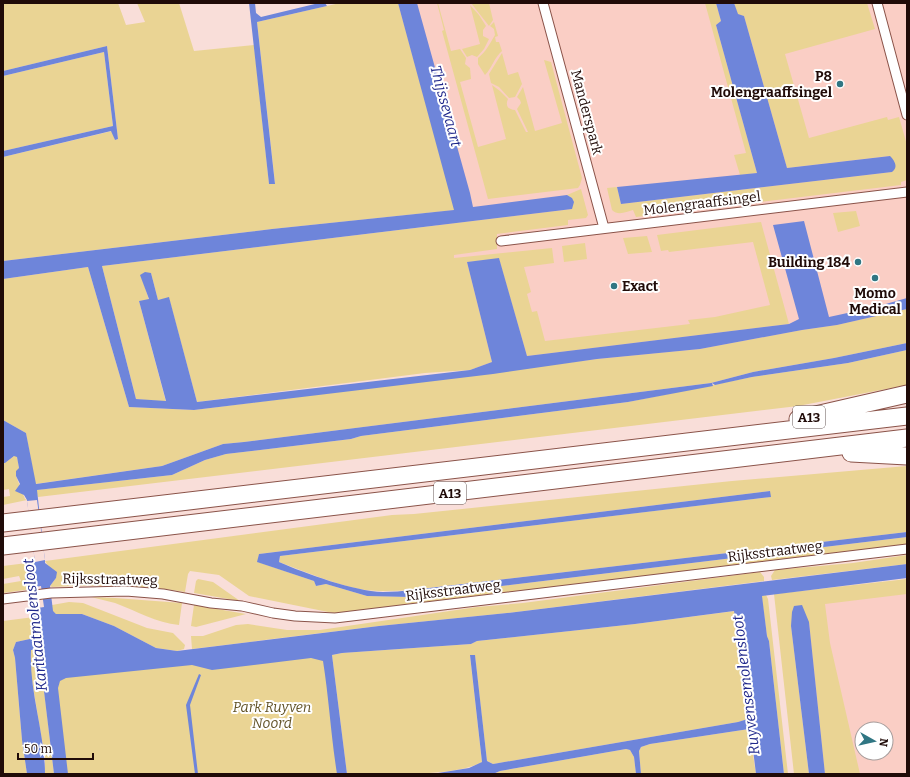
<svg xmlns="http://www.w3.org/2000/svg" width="910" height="777" viewBox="0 0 910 777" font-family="Bitter,serif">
<rect width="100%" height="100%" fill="#f9ded9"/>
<path fill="#facec5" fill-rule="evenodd" d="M378,3H907V327L482,394Z
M907,581V774H818L797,597ZM862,729H886V753H862Z"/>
<path fill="#ead494" d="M5,3H118L126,25L145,22L137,3H179L194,51L254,45L269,184L275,183L257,22L340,3H398L455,210L272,229L3,261V157L112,131L115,140L118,139L107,46L3,71V4Z
M437,3H438L451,51L460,49L466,58L465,64L470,68L471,79L460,82L478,147L506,139L492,85L500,91L508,99C505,105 508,110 515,110L526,132H528L517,109L521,103L520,100L517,97L523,87L535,131L562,123L544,60L551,62L582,178L580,185L578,188L488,199L442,31L444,30Z
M471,3H489L493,20L489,26Z
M705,3H716L721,21L716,25L757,173L740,175L734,155L746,153Z
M734,3H867L875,29L785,54L809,138L887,117L888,120L899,117L907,145V180L901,182V185L636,217L633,210C626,212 618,216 612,210L607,188L617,187L621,204L892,172L889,156L787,168L744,16L737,14Z
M470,5L479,15L486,26L483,30V36L489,39L484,49L477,57L472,55L467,57L462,49L480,44Z
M494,22L498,36L495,37L496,42H499L502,51C494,58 492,68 485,75L478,64V58C486,52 490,43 495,35L494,29L490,26Z
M104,52L113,126L3,151V76Z
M502,53L508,75L518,72L522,84L515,97L509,98L499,87L491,83L489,74Z
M581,189L588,215L586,218L568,220V225L497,234V249L454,255V258L552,248L554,263L524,267L531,292L527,294L532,312L537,311L545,341L690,324L688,320L715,317L770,305L753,242L669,252L668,250L661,251L657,235L761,222L789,324L527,356L499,259L467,262L492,362L470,370L425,373L197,402L169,298L158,300L151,273L141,275L149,300L139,301L166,402L136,399L102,266L564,210L572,209V198L567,195Z
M856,211L860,226L838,232L833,213Z
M647,236L652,252L628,254L623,238Z
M585,243L587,259L564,262L562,246Z
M88,267L129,407L194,410L597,359L700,349L802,330L837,325L907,309V343L834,358L753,372L711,383L244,442L223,444L162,466L35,484L26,433L3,420V279Z
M907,350V385L798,406L38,497L36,490L172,475L205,460L226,454L351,439L361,436L628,402L752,377L848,363Z
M14,456H17L19,468L16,476L25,499L27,500L3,505V497L10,496L9,489L3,490V463H5Z
M907,466V532L411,590C394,591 376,592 359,589C332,583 305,572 279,562L280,556L770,497V491L259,554L258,562L314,581L316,586L326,584L367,596L410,597L907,537V545L509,592L409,606L338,614L249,596L219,575L190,571L188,574L185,592C141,585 96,585 52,587L50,586L56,578L45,561L392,515L414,514L732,481Z
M907,555V564L772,580L771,576L775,570L853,563Z
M35,562L25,577V579L35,587L25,590L3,593V584L21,581L19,576L3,579V566Z
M760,572L764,577V581L507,613L379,626L192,649L191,636H203L236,625L248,624L287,630H320L477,607L523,603Z
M198,579L213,582L240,601L194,593L196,581Z
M907,579V594L825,604L830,643L860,774H825L809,622L791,626L809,774H794L774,594Z
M766,595L768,599L788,774H784L769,641L767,636L762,599V596Z
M91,597L115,598L182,603L179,625C156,623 137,611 115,603C107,601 99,599 91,597Z
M69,602L83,603L147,628L173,633L185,645L184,649L177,651L156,648L114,626L82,614H56L52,611V605Z
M194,605L246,614L196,627L191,626Z
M735,611L751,718L738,722L493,764L487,761L475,656H470L482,762C457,777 379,774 347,774L332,655L342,653L471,644L477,641L635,624Z
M34,617L37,619L39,637L16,642L13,650L15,658L22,740L27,774H3V621Z
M39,649L54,774H45V758L31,675V650Z
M325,650L339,774H66L53,670Z
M749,729L756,774H641L639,751L641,747L650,744Z
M626,749L630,750L634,757L636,774H493L500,771Z"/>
<path fill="#6e85da" d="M249,3H255L256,13L261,17L319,3H325L327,6L257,22L275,184H269Z
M398,3H417L470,193L473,207L567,195L572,198L574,202L572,209L102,266L136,399L166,401L139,301L149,299L140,275L145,272L151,273L158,300L169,297L197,402L470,370L492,362L467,262L499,258L527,356L789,324L799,319L773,225L804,221L829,317L875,307L907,298V309L837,325L802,330L700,349L597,359L493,374L194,410L129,407L88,267L3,279V261L272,229L454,210Z
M716,3H734L738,14L744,16L787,168L890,156C894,160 899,167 892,172L621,204L617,187L757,173L716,25L721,21Z
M107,46L118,139L115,140L111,131L3,157V151L113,126L104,52L3,76V71Z
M907,343V350L848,363L752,377L715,385L712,383L713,386L628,402L361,436L351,439L226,454L205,460L172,475L37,490L45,561V563L57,572L56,578L50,586L53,611L56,614H82L114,626L156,648L177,651L379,626L507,613L907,564V578L762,596L767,636L769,641L784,774H756L751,733L749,729L650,744L641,747L639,751L641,774H636L634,757L630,750L626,749L500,771L493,774H432L469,768L482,762L470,655H475L487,761L493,764L738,722L751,718L734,611L635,624L477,641L471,644L342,653L332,655L347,774H337C331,736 329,699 323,661L311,658L212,670L192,665L66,678L60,681L58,688L68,774H54L39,650H31C29,692 45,733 45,774H27L22,740L15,658L13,650L16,642L39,637L37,619L34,617V612H36L38,608L44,607L41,586L35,587L25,579V577L35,562L27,500L24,495L15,491L20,484L16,476V471L19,468L17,457L14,456L5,463H3V420L26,433L36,484L162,466L223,444L244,442L711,383L753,372L834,358Z
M770,491L771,497L280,556L279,562C307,574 353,591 383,592C393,592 402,591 412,590L907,532V537L410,597L367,596L326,584L316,586L314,581L257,562L259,554Z
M802,605L809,622L825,774H809L791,626L792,612L794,606Z
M199,674L201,675L190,705L198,774H195L186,705Z"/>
<path fill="#f9ded9" d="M37,500L45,560L35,562L27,501Z"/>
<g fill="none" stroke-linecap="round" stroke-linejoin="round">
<defs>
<path id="minor" d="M543,3L604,228
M877,3L907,115
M501,241L907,192
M3,599L51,593L126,591L163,594L211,603L242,606L273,613L295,616L335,618L907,549"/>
<path id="motorway" d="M798,419L907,394
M851,453L907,456
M3,523L907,416
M3,546L907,438"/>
</defs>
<use href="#minor" stroke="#8a5349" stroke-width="11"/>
<use href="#motorway" stroke="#8a5349" stroke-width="19"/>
<use href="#minor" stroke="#fff" stroke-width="9"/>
<use href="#motorway" stroke="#fff" stroke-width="17"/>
</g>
<g fill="#307683" stroke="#fff" stroke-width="1.5">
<circle cx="840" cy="84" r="4"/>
<circle cx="858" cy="262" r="4"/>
<circle cx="875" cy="278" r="4"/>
<circle cx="614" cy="286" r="4"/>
</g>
<g text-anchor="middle" stroke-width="4" stroke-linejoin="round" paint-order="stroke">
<g fill="#fff" stroke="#635452" stroke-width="1">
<rect x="793" y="406" width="32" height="22" rx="3"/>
<rect x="434" y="482" width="32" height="22" rx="3"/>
</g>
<g font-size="13" font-weight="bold" fill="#200b08">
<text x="809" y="422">A13</text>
<text x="450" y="498">A13</text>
</g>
<g font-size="14" font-weight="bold" fill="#200b08" stroke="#fff" text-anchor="end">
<text x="832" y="81">P8<tspan x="832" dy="16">Molengraaffsingel</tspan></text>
<text x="850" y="267">Building 184</text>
<text x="622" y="291" text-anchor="start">Exact</text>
<text x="875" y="298" text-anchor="middle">Momo<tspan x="875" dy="16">Medical</tspan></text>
</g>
<g font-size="14" fill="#200b08" stroke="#fff">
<text transform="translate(587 112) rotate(75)" y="5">Manderspark</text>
<text transform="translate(702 203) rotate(-7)" y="5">Molengraaffsingel</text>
<text transform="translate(775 551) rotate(-7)" y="5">Rijksstraatweg</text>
<text transform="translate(110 579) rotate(1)" y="5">Rijksstraatweg</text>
<text transform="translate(453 590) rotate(-7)" y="5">Rijksstraatweg</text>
</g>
<g font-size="14" font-style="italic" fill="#625328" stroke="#fff">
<text x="272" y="712">Park Ruyven<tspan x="272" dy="16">Noord</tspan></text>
</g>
<g font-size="15" font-style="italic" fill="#20288b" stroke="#fff">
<text transform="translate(446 106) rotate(75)" y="5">Thijssevaart</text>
<text transform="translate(35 625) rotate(-96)" y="5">Karitaatmolensloot</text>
<text transform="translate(746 685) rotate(-97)" y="5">Ruyvensemolensloot</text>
</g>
</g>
<rect width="910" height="777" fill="none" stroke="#200b08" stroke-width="8"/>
<g transform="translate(874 741) rotate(98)"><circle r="19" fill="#ffffff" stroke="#a69d9c"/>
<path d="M0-3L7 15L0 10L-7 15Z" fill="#307683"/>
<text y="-6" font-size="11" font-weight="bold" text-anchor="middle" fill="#200b08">N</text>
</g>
<path d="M18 753v6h75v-6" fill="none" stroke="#200b08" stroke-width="2"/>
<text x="24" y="753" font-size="12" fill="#200b08" stroke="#ffffff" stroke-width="3" paint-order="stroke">50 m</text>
</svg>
